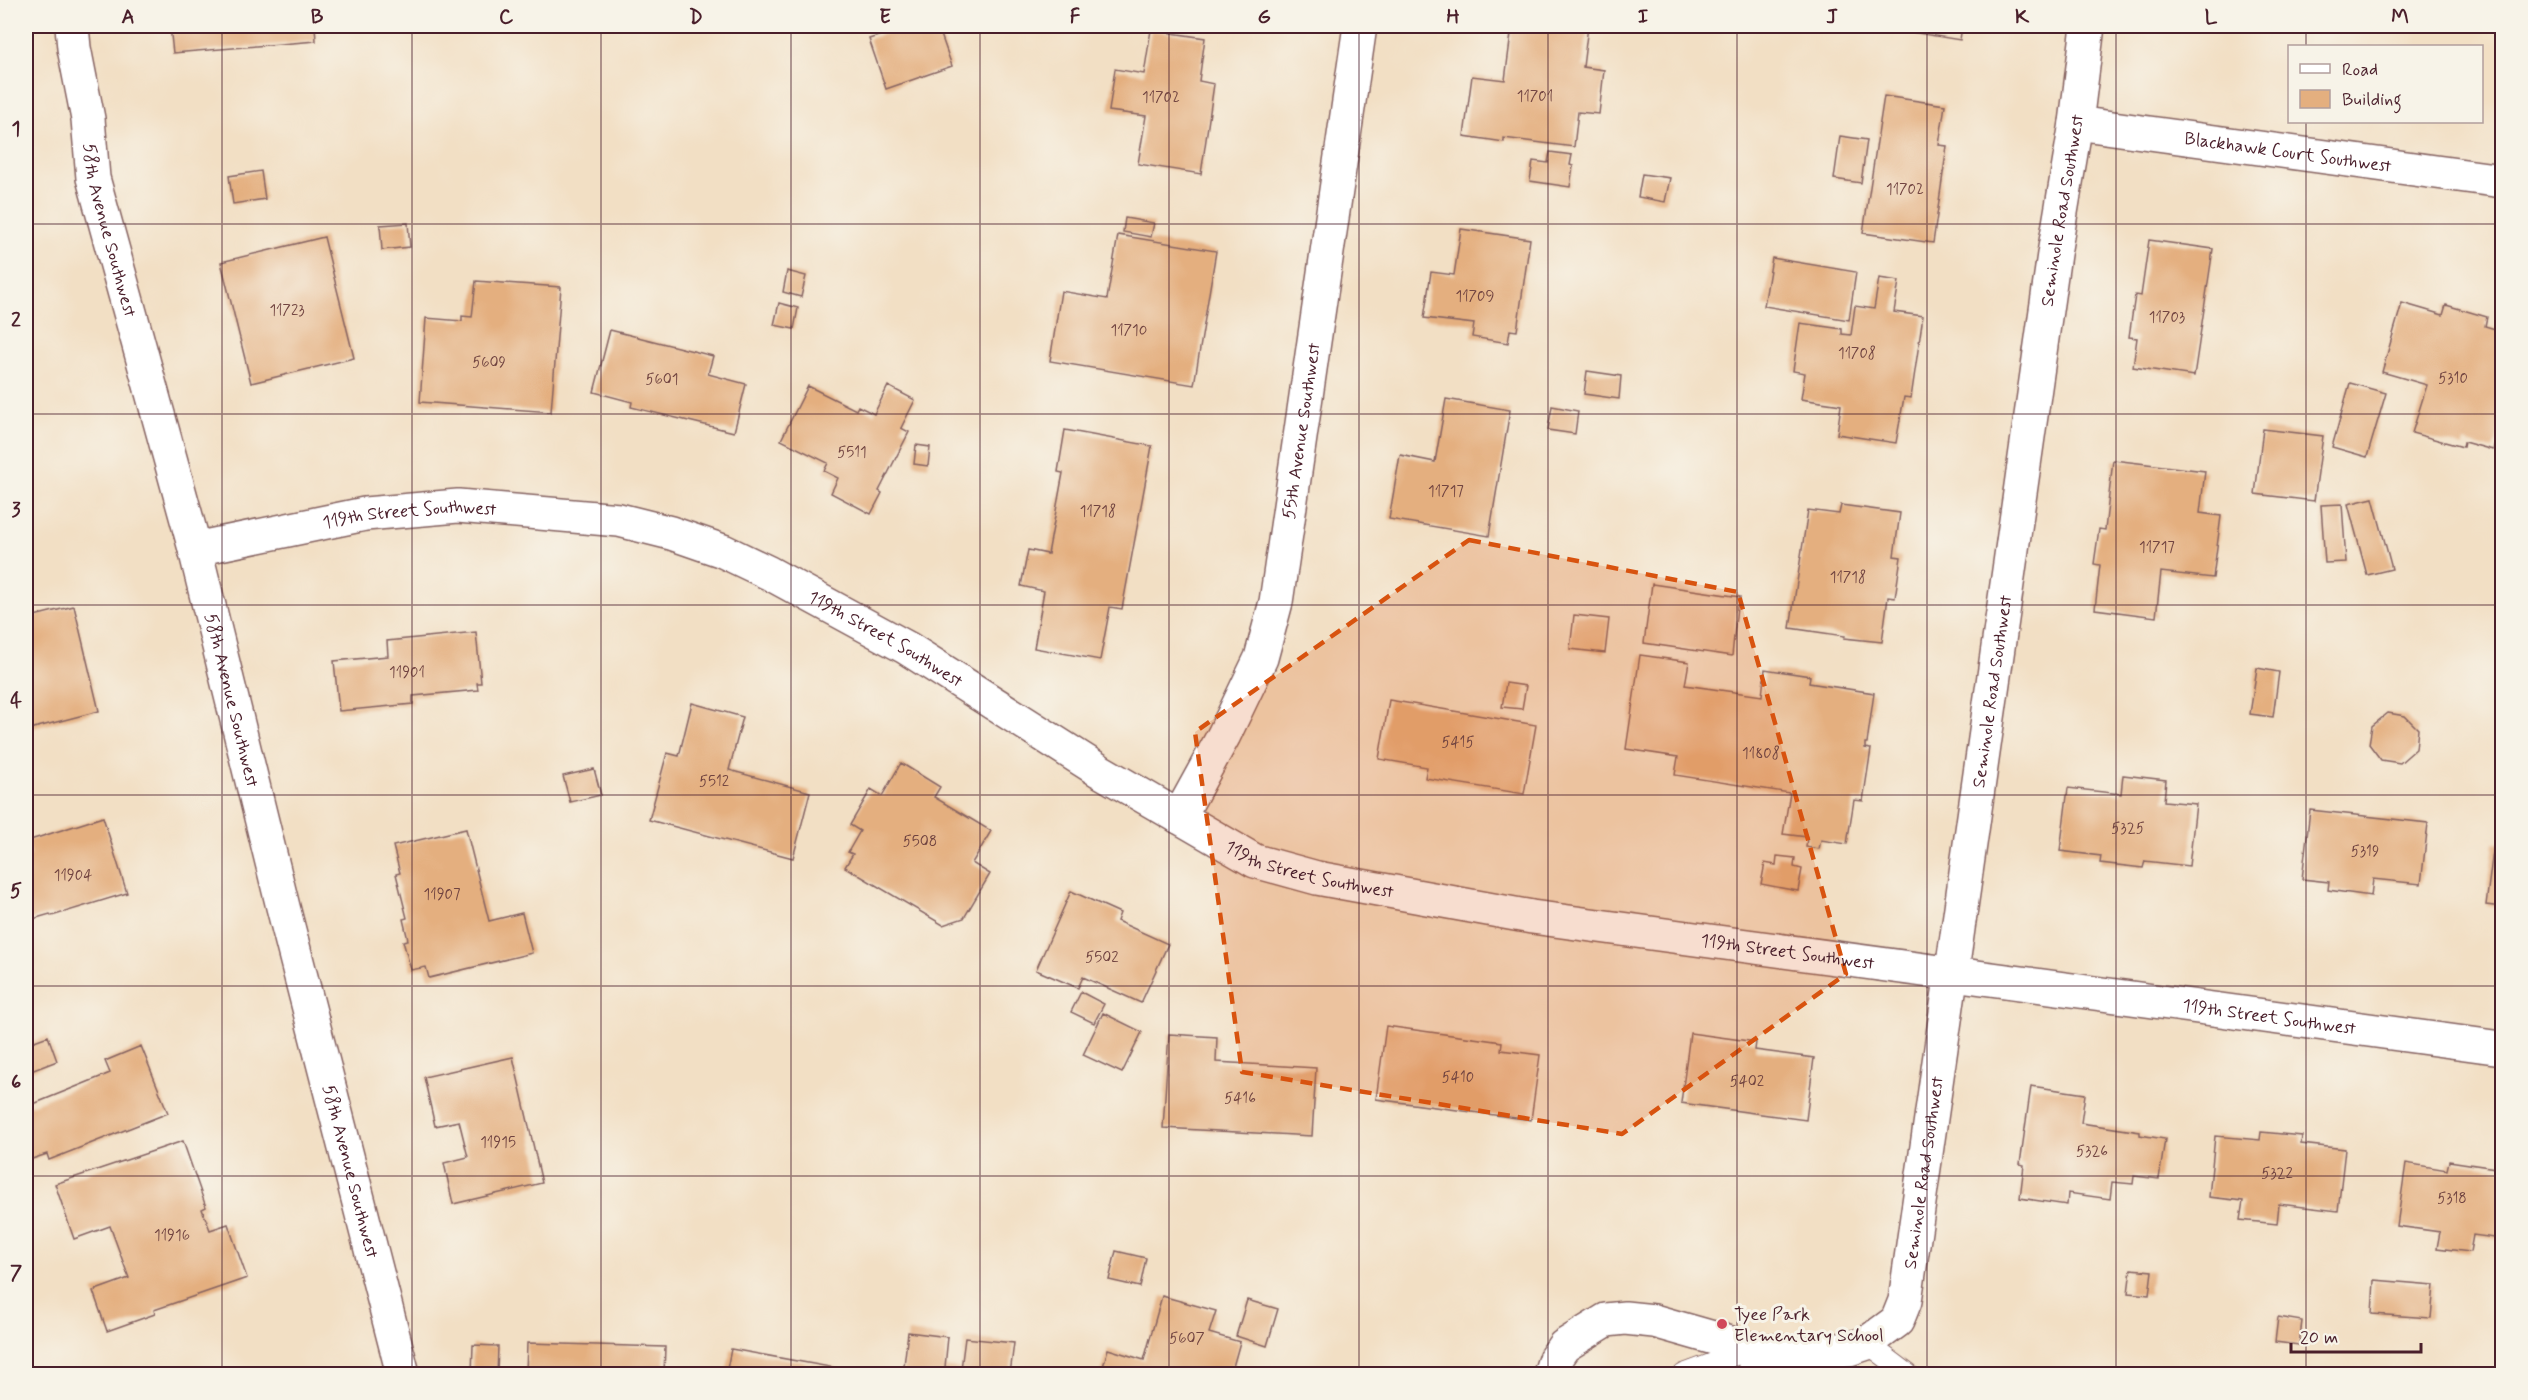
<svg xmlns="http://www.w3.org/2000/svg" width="2528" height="1400" viewBox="0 0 2528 1400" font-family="Mynerve,sans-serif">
<rect width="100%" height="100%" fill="#f7f3e8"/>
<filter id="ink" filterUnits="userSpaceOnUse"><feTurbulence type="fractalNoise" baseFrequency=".0167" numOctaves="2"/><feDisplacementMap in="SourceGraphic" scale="12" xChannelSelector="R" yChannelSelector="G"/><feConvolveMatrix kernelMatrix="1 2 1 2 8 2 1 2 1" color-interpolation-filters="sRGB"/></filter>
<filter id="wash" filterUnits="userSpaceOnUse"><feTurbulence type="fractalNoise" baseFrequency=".008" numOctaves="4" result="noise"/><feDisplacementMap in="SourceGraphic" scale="24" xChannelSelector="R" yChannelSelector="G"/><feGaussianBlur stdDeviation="1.35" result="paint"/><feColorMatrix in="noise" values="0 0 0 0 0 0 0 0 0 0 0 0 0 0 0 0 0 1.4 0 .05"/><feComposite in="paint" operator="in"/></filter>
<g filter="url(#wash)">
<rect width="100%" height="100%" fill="#f2dfc4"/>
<g id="blocks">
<path fill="#e4af7f" d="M170,26H315L316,41L173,53Z
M909,26H938L952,66L886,89L869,39Z
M1512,26H1588L1583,67L1604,70L1599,114L1578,112L1574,147L1504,138V142L1464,136L1472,76L1505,80Z
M1899,26H1962L1960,40L1898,30Z
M1151,30L1205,38L1199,81L1214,84L1201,174L1138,164L1146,116L1109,111L1115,69L1144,74Z
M1884,96L1945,105L1939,145L1947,146L1933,243L1863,233Z
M1840,136L1867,140L1861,183L1834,179Z
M1550,152L1572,155L1570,165L1573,166L1570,187L1530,181L1533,161L1548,163Z
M261,171L265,199L233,204L229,176Z
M1642,174L1670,178L1665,202L1638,197Z
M1125,218L1154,223L1151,237L1123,232Z
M408,223L410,247L382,250L380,225Z
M1461,229L1530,239L1517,331L1510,330L1508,343L1472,337L1474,324L1424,318L1431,272L1454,275Z
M1118,235L1216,251L1194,385L1050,361L1061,291L1107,299Z
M324,237L354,358L251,383L221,262Z
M2149,240L2213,249L2194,376L2133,367L2137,338L2129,337L2135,295L2141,296Z
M1772,258L1856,272L1849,320L1764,306Z
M787,271L806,276L801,297L783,292Z
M1879,278L1899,281L1894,312L1923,316L1911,398L1904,397L1896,443L1837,434L1841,405L1801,399L1805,373L1793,371L1800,323L1842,329V334L1851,335L1855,306L1874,309Z
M476,281L561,287L551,412L420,402L426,318L462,321V316L472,317Z
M779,303L798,308L794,329L774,325Z
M2402,303L2443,315L2446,305L2487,317L2485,326L2502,331V417L2493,450L2464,442L2463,447L2412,433L2427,385L2382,372Z
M610,330L713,356L708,374L746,384L734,432L631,407L632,402L594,392Z
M1587,371L1621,376L1619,399L1584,394Z
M2350,383L2386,393L2367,457L2332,447Z
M808,386L856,410L858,406L874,414L888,386L915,400L901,428L909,432L879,491L882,493L871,514L831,493L838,478L824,471L828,463L781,440Z
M1446,399L1510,410L1489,536L1389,519L1400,455L1435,462Z
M1552,406L1578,411L1575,434L1548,430Z
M2263,429L2323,436L2314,501L2255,494Z
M1065,430L1152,446L1122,609L1110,607L1100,660L1034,648L1044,591L1021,586L1028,550L1048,554L1063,473L1058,472Z
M916,445L930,447L928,466L914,464Z
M2113,460L2205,471L2200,513L2221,516L2213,578L2161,572L2156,617L2095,609L2100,565L2094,564L2099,529L2105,530Z
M2373,498L2392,569L2367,575L2348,504Z
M2342,504L2346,562L2325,563L2321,505Z
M1841,505L1900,513L1894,556L1901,557L1895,598L1888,597L1882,642L1844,638L1845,636L1790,628L1808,510L1839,514Z
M1652,584L1740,597L1739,606H1737L1732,656L1644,643Z
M74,606L99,711L26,730V618Z
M1574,615L1609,619L1605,653L1570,649Z
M476,632L481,683H477L478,690L413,696V704L339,711L334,661L388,656L387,641Z
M1640,655L1689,662L1685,685L1762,696L1765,669L1810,676L1809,683L1874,693L1867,743H1865V748L1871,749L1863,801L1854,800L1847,844L1821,840L1819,849L1806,847L1807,837L1783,834L1790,793L1675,775L1678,757L1626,749Z
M2257,668L2279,672L2273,717L2250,714Z
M1506,683L1526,686L1522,709L1502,707Z
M1389,700L1536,725L1524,794L1425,778L1427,767L1379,759Z
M692,703L743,717L729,770L810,792L793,858L649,820L667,753L679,756Z
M2388,713L2405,716L2418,729L2416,749L2400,763L2381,760L2369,744L2372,726Z
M901,763L940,787L934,797L991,831L972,863L990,874L964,918L943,925L845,867L853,854L848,852L860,831L850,825L871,789L882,796Z
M594,769L601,795L570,802L563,776Z
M2123,775L2166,780L2164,801L2196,804L2189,866L2145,861L2143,868L2100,863L2101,856L2060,851L2068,788L2121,794Z
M2310,810L2428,823L2421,884L2373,879L2371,896L2328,890L2329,882L2302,879Z
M103,817L127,893L52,916L50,914L26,921V857L31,855L27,841Z
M466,829L489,921L522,913L532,953L429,978L426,967L411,970L403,941L408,940L403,919L407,918L396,874L400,873L393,846Z
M2494,843L2502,844V907L2486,905Z
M1777,856L1795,858L1794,867L1802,869L1798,891L1761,884L1765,863L1776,865Z
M1071,891L1120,913L1117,921L1168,944L1141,1003L1083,977L1078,988L1036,970Z
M1081,992L1104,1004L1094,1023L1071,1012Z
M1103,1013L1142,1032L1122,1073L1083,1055Z
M1386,1026L1502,1042L1501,1050L1540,1055L1531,1120L1376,1099Z
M1690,1033L1756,1042L1755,1050L1814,1058L1806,1120L1681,1103Z
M1169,1034L1217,1037L1216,1062L1316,1068L1312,1136L1163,1128Z
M48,1036L57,1061L26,1073V1044Z
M141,1046L168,1113L49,1160L47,1154L29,1160L26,1151V1116L29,1115L26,1107L110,1073L105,1061Z
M513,1057L542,1183L453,1204L444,1163L468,1157L459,1121L435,1126L424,1077Z
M2031,1086L2085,1094L2081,1123L2140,1132V1135L2165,1139L2159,1179L2134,1176L2133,1184L2112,1182L2110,1199L2068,1193L2067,1205L2020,1198L2024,1165L2020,1164Z
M2261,1132L2302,1136L2301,1144L2345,1149L2338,1211L2279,1204L2277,1224L2240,1220L2243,1201L2209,1197L2215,1136L2260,1140Z
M183,1141L206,1207L202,1209L210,1230L228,1224L247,1278L154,1310L155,1314L107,1331L93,1291L129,1278L110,1226L74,1239L55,1184Z
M2449,1161L2502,1169V1239L2473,1235L2470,1252L2437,1248L2440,1232L2397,1226L2406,1163L2447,1170Z
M1116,1251L1146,1258L1140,1287L1109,1280Z
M2131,1269L2152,1271L2149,1295L2128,1293Z
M2374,1280L2434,1285L2431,1318L2372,1314Z
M1162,1296L1216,1311L1209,1333L1240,1342L1231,1374H1101L1108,1349L1144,1360Z
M1247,1300L1278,1309L1267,1346L1236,1336Z
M2278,1317L2302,1321L2299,1345L2275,1342Z
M908,1332L948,1337L945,1367L961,1369L965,1338L1014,1343L1010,1374H903Z
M527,1343L665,1347L664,1374H526Z
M473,1345L498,1346L497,1374H472Z
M731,1349L841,1369L840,1374H726Z"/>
</g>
</g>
<g filter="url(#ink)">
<use href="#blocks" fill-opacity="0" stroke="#856261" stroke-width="1.5"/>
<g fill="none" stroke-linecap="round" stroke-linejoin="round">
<defs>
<path id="lane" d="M1867,1343L1908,1374
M1684,1374L1749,1350
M1747,1374L1752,1349"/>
<g id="street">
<path id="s1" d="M72,26L74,48L88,119L93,178L195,549L283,907L403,1374"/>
<path id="s2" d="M2076,123L2502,181"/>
<path id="s3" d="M195,549L365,514L458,506L619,520L671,533L723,551L769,573L907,648L1100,771L1255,861L1317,878L1532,917L2502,1048"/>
<path id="s4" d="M1179,817L1224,735L1261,658L1276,602L1360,26"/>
<path id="s5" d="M1550,1374L1555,1359L1564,1346L1606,1320L1625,1318L1654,1321L1752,1349L1803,1353L1849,1349L1867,1343L1897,1321L1905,1301L2054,254L2076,123L2088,26"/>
</g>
</defs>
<use href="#lane" stroke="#856261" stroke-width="22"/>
<use href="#street" stroke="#856261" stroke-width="36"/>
<use href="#lane" stroke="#fff" stroke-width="20"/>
<use href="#street" stroke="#fff" stroke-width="33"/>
</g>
</g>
<path fill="#d8530f" fill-opacity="0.2" stroke="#d8530f" stroke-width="4.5" stroke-dasharray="12 8" stroke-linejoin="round" d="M1469,540L1738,592L1846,974L1622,1134L1242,1072L1195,732Z"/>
<path fill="none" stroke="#4a1f2b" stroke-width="1.5" stroke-opacity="0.55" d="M222,26V1374M412,26V1374M601,26V1374M791,26V1374M980,26V1374M1169,26V1374M1359,26V1374M1548,26V1374M1737,26V1374M1927,26V1374M2116,26V1374M2306,26V46M2306,122V1374M26,224H2502M26,414H2502M26,605H2502M26,795H2502M26,986H2502M26,1176H2502"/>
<circle fill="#d1495b" stroke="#f7f3e8" stroke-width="2" cx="1722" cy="1324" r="6"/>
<g text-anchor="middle" stroke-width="6" stroke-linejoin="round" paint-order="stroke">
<g font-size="15" fill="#704340">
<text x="1535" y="101">11701</text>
<text x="1161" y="102">11702</text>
<text x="1905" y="194">11702</text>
<text x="1475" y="301">11709</text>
<text x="287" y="315">11723</text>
<text x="2167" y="322">11703</text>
<text x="1129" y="335">11710</text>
<text x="1857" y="358">11708</text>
<text x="489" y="367">5609</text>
<text x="2453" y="383">5310</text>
<text x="662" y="384">5601</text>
<text x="852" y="457">5511</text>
<text x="1446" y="496">11717</text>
<text x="1098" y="516">11718</text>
<text x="2157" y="552">11717</text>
<text x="1848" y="582">11718</text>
<text x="407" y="677">11901</text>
<text x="1458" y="747">5415</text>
<text x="1761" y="758">11808</text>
<text x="714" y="786">5512</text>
<text x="2128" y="833">5325</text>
<text x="920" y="846">5508</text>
<text x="2365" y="856">5319</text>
<text x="73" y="880">11904</text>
<text x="442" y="899">11907</text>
<text x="1102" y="962">5502</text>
<text x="1458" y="1082">5410</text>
<text x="1747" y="1086">5402</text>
<text x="1240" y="1103">5416</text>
<text x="498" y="1147">11915</text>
<text x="2092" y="1156">5326</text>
<text x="2277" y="1178">5322</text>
<text x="2452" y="1203">5318</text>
<text x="172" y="1240">11916</text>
<text x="1187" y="1343">5607</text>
</g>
<g font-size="18" fill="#4a1f2b" stroke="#f7f3e8">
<text dy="6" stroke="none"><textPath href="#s2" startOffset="214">Blackhawk Court Southwest</textPath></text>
<text dy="6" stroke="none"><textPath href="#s5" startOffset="1508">Seminole Road Southwest</textPath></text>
<text dy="6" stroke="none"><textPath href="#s1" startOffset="208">58th Avenue Southwest</textPath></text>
<text dy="6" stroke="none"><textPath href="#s4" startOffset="410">55th Avenue Southwest</textPath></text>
<text dy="6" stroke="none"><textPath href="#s3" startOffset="218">119th Street Southwest</textPath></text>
<text dy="6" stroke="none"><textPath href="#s3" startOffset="722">119th Street Southwest</textPath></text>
<text dy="6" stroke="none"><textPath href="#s5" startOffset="1022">Seminole Road Southwest</textPath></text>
<text dy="6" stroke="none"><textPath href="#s1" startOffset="694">58th Avenue Southwest</textPath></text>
<text dy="6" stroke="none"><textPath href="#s3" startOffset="1208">119th Street Southwest</textPath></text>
<text dy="6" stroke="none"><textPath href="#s3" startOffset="1694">119th Street Southwest</textPath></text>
<text dy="6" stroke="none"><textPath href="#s3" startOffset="2180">119th Street Southwest</textPath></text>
<text dy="6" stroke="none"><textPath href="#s1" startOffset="1180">58th Avenue Southwest</textPath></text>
<text dy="6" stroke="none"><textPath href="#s5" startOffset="536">Seminole Road Southwest</textPath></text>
</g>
<g font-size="18" fill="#4a1f2b" stroke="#f7f3e8" text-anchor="start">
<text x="1734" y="1320">Tyee Park<tspan x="1734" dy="21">Elementary School</tspan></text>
</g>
</g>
<rect width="2528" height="1400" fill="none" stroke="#f7f3e8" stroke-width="66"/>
<rect x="2288" y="45" width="195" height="78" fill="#f7f3e8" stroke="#b29e9c" stroke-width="1.5"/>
<rect x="2300" y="64" width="30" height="9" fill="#ffffff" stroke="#b29e9c" stroke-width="1.5"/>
<text x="2342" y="75" font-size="18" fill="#4a1f2b">Road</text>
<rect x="2300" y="90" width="30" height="18" fill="#e4af7f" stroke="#b29e9c" stroke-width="1.5"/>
<text x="2342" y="105" font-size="18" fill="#4a1f2b">Building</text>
<path d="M2291 1343v9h130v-9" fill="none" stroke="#4a1f2b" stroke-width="3"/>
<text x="2300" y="1343" font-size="18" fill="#4a1f2b" stroke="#f7f3e8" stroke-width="4.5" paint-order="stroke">20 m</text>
<rect x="33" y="33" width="2462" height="1334" fill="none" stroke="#4a1f2b" stroke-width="2"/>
<g font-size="20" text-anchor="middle" font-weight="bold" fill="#4a1f2b">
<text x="128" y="23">A</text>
<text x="317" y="23">B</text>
<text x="506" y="23">C</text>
<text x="696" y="23">D</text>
<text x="885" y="23">E</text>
<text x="1075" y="23">F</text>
<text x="1264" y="23">G</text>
<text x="1453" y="23">H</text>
<text x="1643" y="23">I</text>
<text x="1832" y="23">J</text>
<text x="2022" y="23">K</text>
<text x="2211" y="23">L</text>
<text x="2400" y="23">M</text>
<text x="16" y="135">1</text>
<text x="16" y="326">2</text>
<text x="16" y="516">3</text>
<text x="16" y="707">4</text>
<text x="16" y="897">5</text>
<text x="16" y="1088">6</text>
<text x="16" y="1279">7</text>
</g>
</svg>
